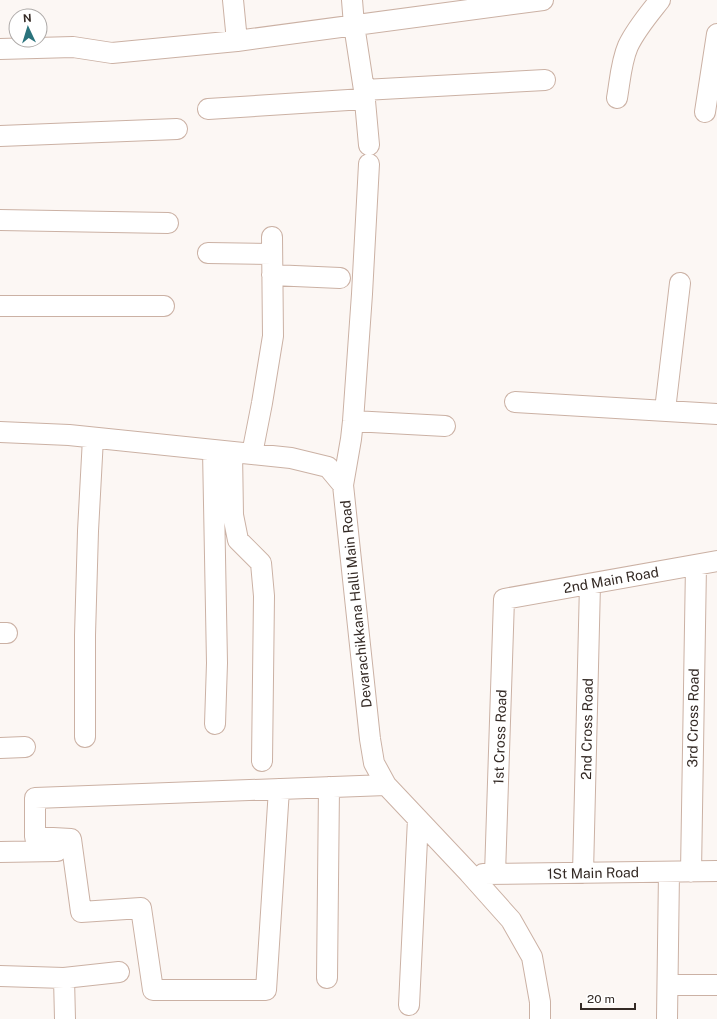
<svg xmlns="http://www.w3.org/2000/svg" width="717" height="1019" viewBox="0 0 717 1019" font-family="'Public Sans',sans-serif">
<rect width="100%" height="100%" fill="#fcf7f4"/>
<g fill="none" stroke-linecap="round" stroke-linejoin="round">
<defs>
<path id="minor" d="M233,0L237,41
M352,0L354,25L364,90L369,145
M0,49L73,47L112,53L237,41L543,0
M364,90L545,80
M617,98C620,81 621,62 628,46C636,29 649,14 660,0
M208,109L364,99
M705,112L717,34
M0,136L177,129
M0,220L168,223
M208,253L272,254
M272,275L340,278
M0,306H164
M515,402L717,414
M665,410L680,283
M353,421L445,426
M0,432L69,435L291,458L328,467L343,485L370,739L374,763L386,785L469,873L511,920L532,957L540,1002V1019
M213,450L217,663L215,724
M232,452L233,515L238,540L261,563L264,596L262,761
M252,454L262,403L273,336L272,237
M343,485L351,439L353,421L362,294L369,164
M0,633H7
M85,737V635L88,531L93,438
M0,748L25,747
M279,789L266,990H153L141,908L81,912L71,839L35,837V798L386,785
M0,852L57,851
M691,872L696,565
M583,873L590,584
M483,874L717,871
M495,874L504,599L717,561
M0,976L64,978L65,1019
M64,978L119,972
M327,978L329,787
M668,985H717
M409,1005L418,819
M667,1019L669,872"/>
</defs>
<use href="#minor" stroke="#cbb1a4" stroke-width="22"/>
<use href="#minor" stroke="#fff" stroke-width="20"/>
</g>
<g text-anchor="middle" stroke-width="4" stroke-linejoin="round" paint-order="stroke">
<g font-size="14" fill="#342a25" stroke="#fff">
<text transform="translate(611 580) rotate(-10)" y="5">2nd Main Road</text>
<text transform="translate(356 604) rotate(-96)" y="5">Devarachikkana Halli Main Road</text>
<text transform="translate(693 718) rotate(-89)" y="5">3rd Cross Road</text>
<text transform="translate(587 729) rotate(-89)" y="5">2nd Cross Road</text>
<text transform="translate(500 737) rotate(-88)" y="5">1st Cross Road</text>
<text transform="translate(593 873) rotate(-1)" y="5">1St Main Road</text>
</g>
</g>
<g transform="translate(28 28) rotate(356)"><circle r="19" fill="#ffffff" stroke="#aeaaa8"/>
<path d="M0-3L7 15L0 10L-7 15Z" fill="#2a737c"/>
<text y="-6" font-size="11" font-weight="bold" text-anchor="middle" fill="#342a25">N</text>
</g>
<path d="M581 1003v6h54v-6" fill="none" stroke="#342a25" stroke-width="2"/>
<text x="587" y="1003" font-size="12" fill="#342a25" stroke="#ffffff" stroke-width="3" paint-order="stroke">20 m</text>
</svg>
